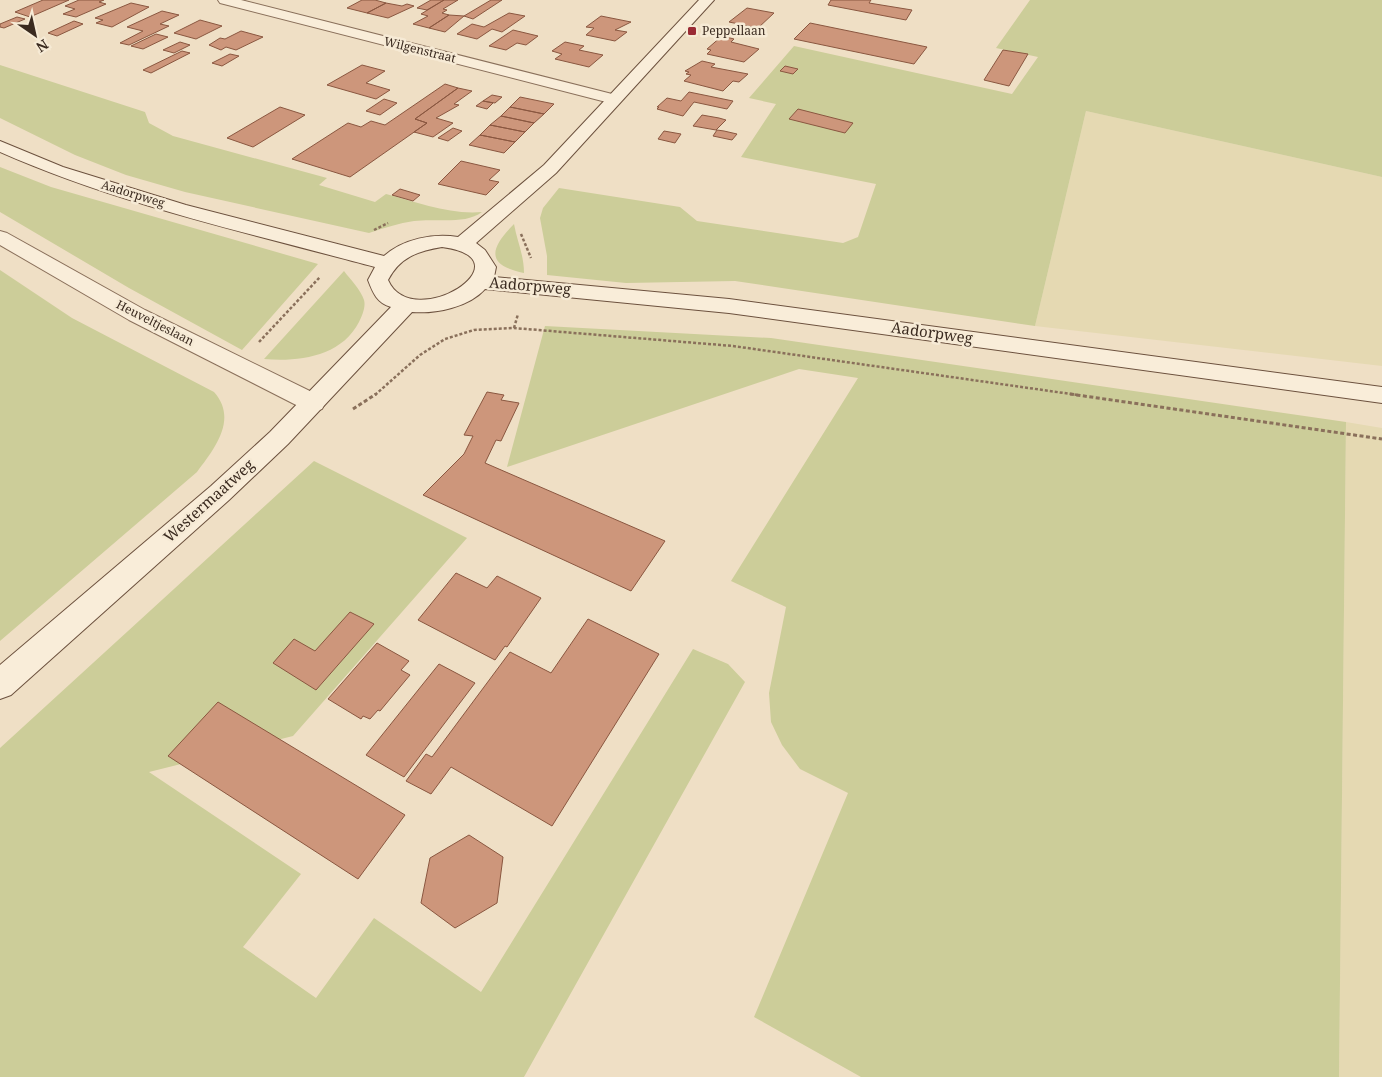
<svg xmlns="http://www.w3.org/2000/svg" width="1382" height="1077" viewBox="0 0 1382 1077" font-family="'Noto Serif',serif">
<rect width="100%" height="100%" fill="#efdfc5"/>
<path fill="#e5d9b2" d="M1086,111L1382,177V366L1035,326Z
M1346,422L1382,428V1077H1339Z"/>
<path fill="#cccd99" d="M1030,0H1382V177L1086,111L1035,326L735,281L626,283L547,275V256L540,218L543,208L559,188L680,207L697,221L843,243L858,237L876,184L741,157L776,104L749,98L794,46L1012,94L1038,57L996,48Z
M0,65L145,112L149,123L173,136L327,178L319,185L375,202L386,194C417,202 450,215 482,212C465,225 436,218 414,221C399,223 384,228 369,233L185,192L126,175L75,155L0,118Z
M0,167L51,187L318,264L242,350L129,288L0,212Z
M514,224C517,241 524,255 524,273C484,265 491,247 514,224Z
M0,270L72,318L214,392C238,419 215,448 197,472L0,641Z
M344,271C350,279 361,290 364,300C366,307 362,316 359,322C341,357 298,362 264,359Z
M545,326L771,338L1346,422L1339,1077H861L754,1017L848,793L800,769L782,745L771,722L769,693L786,607L731,581L858,378L799,369L507,467Z
M314,461L467,538L293,736L149,772L301,874L243,947L316,998L374,918L481,992L693,649L728,664L745,682L524,1077H0V748Z"/>
<path fill="#cd967b" stroke="#8a5740" d="M43,0H69L30,17L15,12Z
M79,0H104L99,2L106,4L76,17L63,14L75,9L65,6Z
M362,0H375L386,3L367,13L347,8Z
M431,0H444L427,10L417,8Z
M444,0H458L443,9L447,10L442,13L449,15L429,28L413,24L428,16L421,14Z
M491,0H502L473,19L464,16Z
M831,0H871L869,3L912,10L906,20L828,5Z
M131,3L149,7L112,27L96,23L103,20L95,18Z
M386,3L402,6L407,4L414,6L388,18L367,13Z
M747,8L774,13L758,28L729,22Z
M162,11L179,15L160,24L169,26L129,45L120,43L143,31L127,27Z
M509,13L525,16L502,32L492,29L477,39L457,34L472,24L484,27Z
M449,15L464,16L445,32L429,28Z
M601,16L631,22L615,30L627,32L615,41L586,35L594,28L586,27Z
M17,17L25,19L4,28L0,27V24Z
M200,20L222,26L196,39L174,33Z
M74,21L83,24L57,36L48,33Z
M810,23L927,47L914,64L794,39Z
M513,30L538,36L526,45L517,43L506,50L489,46Z
M241,31L263,37L236,50L226,47L221,50L209,45L220,38L225,39Z
M156,34L168,37L143,49L131,46Z
M722,36L734,39L731,42L759,49L744,62L707,54L711,50L707,49Z
M180,42L190,45L174,53L163,50Z
M565,42L584,46L579,50L603,55L589,67L555,59L562,54L552,51Z
M1003,50L1028,54L1009,86L984,80Z
M182,51L190,53L151,73L143,70Z
M230,54L239,56L222,66L212,63Z
M702,61L715,64L711,67L748,74L739,82L733,81L723,91L684,81L691,75L686,74L689,72L685,71Z
M362,65L385,71L366,83L390,90L376,99L327,85Z
M785,66L798,69L793,74L780,71Z
M445,84L458,88L415,119L427,123L350,177L292,159L348,123L361,127L371,121L385,125Z
M458,88L472,91L454,104L459,105L436,118L453,123L433,137L414,132L427,123L415,119Z
M689,92L733,101L727,109L694,102L683,116L657,109L659,107H657L667,98L681,101Z
M492,95L502,97L495,103L483,101Z
M520,97L554,104L544,114L510,107Z
M384,99L397,103L380,115L366,111Z
M483,101L493,103L487,109L476,106Z
M280,107L305,115L253,147L227,138Z
M510,107L544,114L534,123L501,116Z
M798,109L853,123L845,133L789,119Z
M702,115L719,118L726,120L716,130L693,126Z
M501,116L534,123L525,132L490,125Z
M490,125L525,132L515,142L480,135Z
M453,128L462,131L448,141L438,138Z
M717,130L724,131L737,134L732,140L713,136Z
M664,131L681,134L675,143L658,139Z
M480,135L515,142L504,153L469,145Z
M461,161L500,170L489,180L499,182L486,195L438,184Z
M400,189L420,195L413,201L392,195Z
M487,392L504,395L501,400L519,403L501,441L496,440L485,463L665,541L631,591L423,495L464,454L473,436L464,435Z
M456,573L487,588L497,576L541,598L507,647L505,646L495,660L418,620Z
M350,612L374,624L316,690L273,663L294,639L315,651Z
M588,619L659,654L552,826L451,767L431,794L406,781L426,754L432,757L510,652L551,673Z
M377,643L409,661L401,670L410,675L380,711L378,710L370,719L363,716L361,719L328,699Z
M439,664L475,683L404,777L366,755Z
M218,702L405,815L358,879L168,756Z
M469,835L503,857L497,903L455,928L421,903L430,858Z"/>
<g fill="none" stroke-linecap="round" stroke-linejoin="round">
<defs>
<path id="street" d="M218,0H241L620,96L622,99L614,104L220,3Z
M0,231L7,233L145,310L322,397L325,403L322,409L313,412L304,409L129,320L0,245Z"/>
<path id="secondary" d="M699,0H714L556,173L476,243L485,250L496,267L494,277L729,299L1382,387V403L729,313L485,289C469,307 436,314 412,312L288,444L229,500L11,695L0,699V665L211,486L270,432L391,307C377,303 373,293 368,280L375,267C249,233 120,205 0,152V141L63,167L186,205L384,256C403,239 433,233 458,237L544,165ZM442,247C532,259 412,335 388,280C400,257 418,251 442,247Z"/>
</defs>
<use href="#street" stroke="#8a705b" stroke-width="2"/>
<use href="#secondary" stroke="#6c513e" stroke-width="2"/>
<path stroke="#8a705b" stroke-width="2.5" stroke-dasharray="3 2" stroke-linecap="butt" d="M374,230L388,223
M521,234L531,258
M514,328L518,314
M259,342L320,277
M375,395L420,355L445,339L474,330L514,328L733,346L1078,395"/>
<path stroke="#8a705b" stroke-width="3" stroke-dasharray="4 2.5" stroke-linecap="butt" d="M1070,394L1382,439
M353,409L376,394"/>
<use href="#street" fill="#f9edd9" fill-rule="evenodd"/>
<use href="#secondary" fill="#f9edd9" fill-rule="evenodd"/>
</g>
<rect fill="#9a2a34" stroke="#f6ead5" stroke-width="2" x="687" y="26" width="10" height="10" rx="2.5"/>
<g text-anchor="middle" stroke-width="5" stroke-linejoin="round" paint-order="stroke">
<g font-size="12" fill="#3a2a1f" stroke="#f6ead5" text-anchor="start">
<text x="702" y="35">Peppellaan</text>
</g>
<g font-size="12" fill="#3a2a1f" stroke="#f6ead5">
<text transform="translate(420 50) rotate(14)" y="4">Wilgenstraat</text>
<text transform="translate(133 194) rotate(17)" y="4">Aadorpweg</text>
<text transform="translate(155 323) rotate(27)" y="4">Heuveltjeslaan</text>
</g>
<g font-size="15" fill="#3a2a1f" stroke="#f6ead5">
<text transform="translate(530 286) rotate(5)" y="5">Aadorpweg</text>
<text transform="translate(932 333) rotate(8)" y="5">Aadorpweg</text>
<text transform="translate(209 501) rotate(-42)" y="5">Westermaatweg</text>
</g>
</g>
<g transform="translate(35 35) rotate(146)" stroke="#f6ead5" stroke-width="4" paint-order="stroke">
<path d="M0-4L9 19L0 12L-9 19Z" fill="#3a2a1f"/>
<text y="-8" font-size="14" font-weight="bold" text-anchor="middle" fill="#3a2a1f">N</text>
</g>
</svg>
